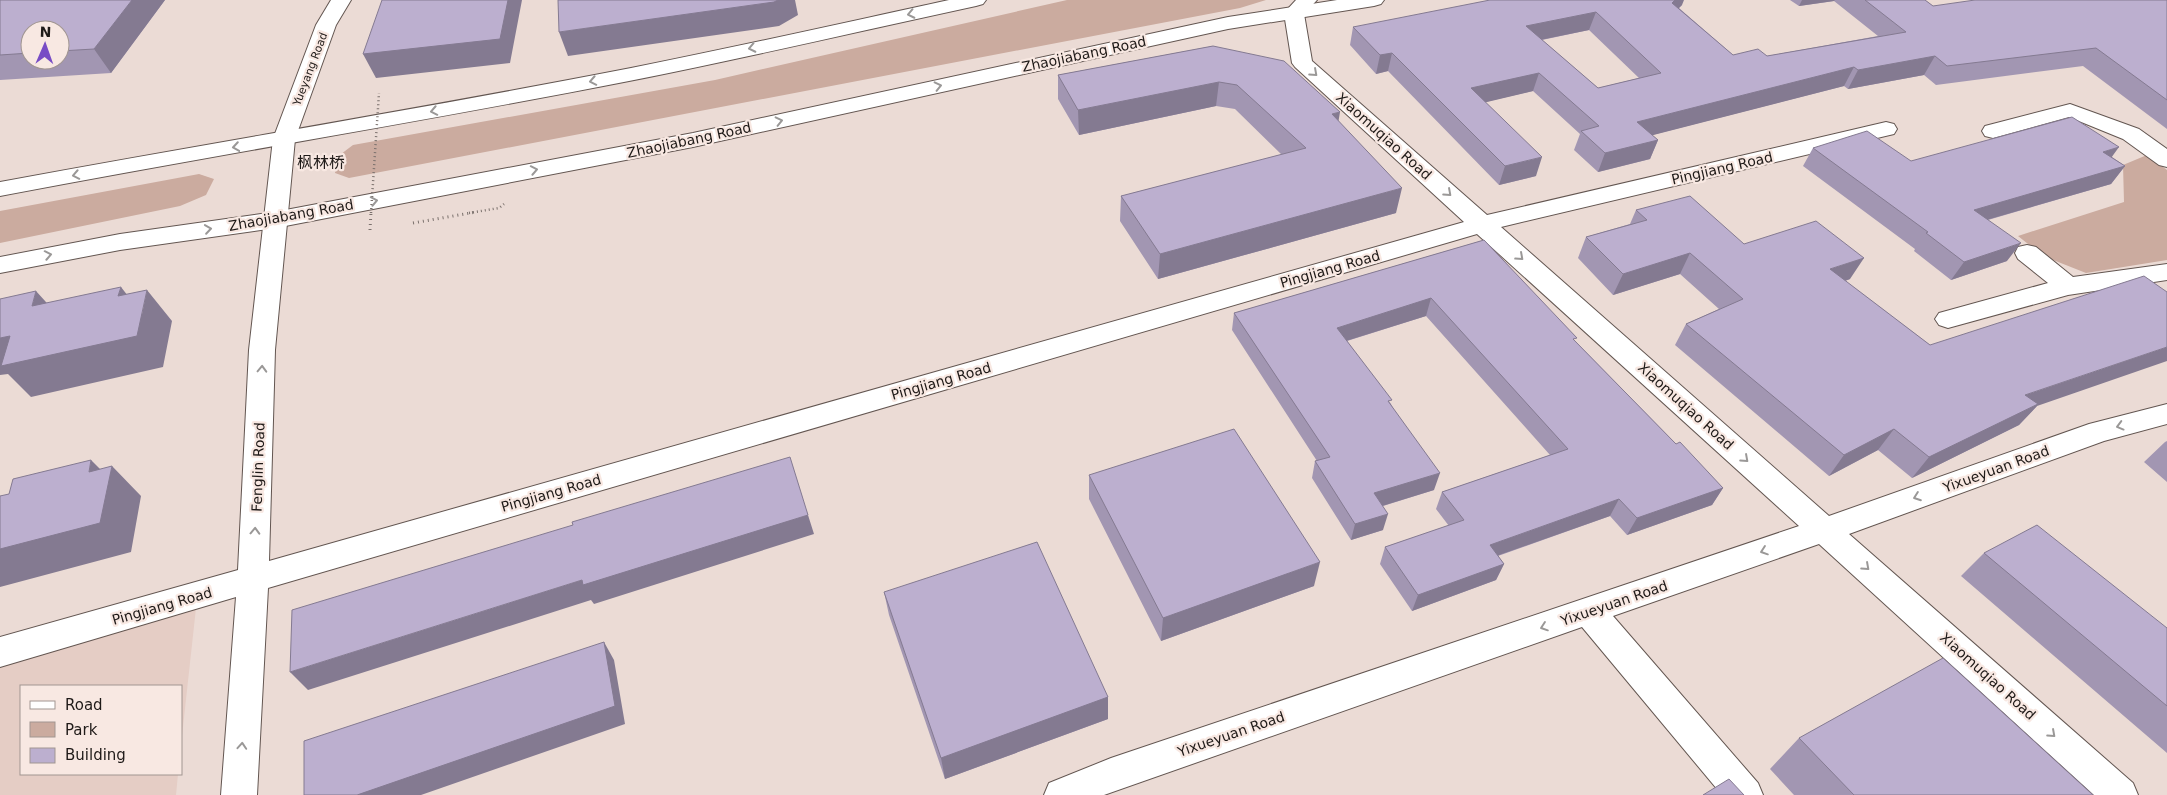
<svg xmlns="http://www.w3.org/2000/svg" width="2167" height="795" viewBox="0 0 2167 795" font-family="'DejaVu Sans','Noto Sans SC',sans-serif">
<rect width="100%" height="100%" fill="#ebdbd5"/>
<path fill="#e5cdc5" d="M196,608L181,745V686H21V774H178L176,795H0V665Z"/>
<path fill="#cbab9f" d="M1067,0H1266L1240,8L349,178L335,173L337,157L353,145L715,80Z
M2147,155L2167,170V260L2086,273L2043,256L2018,236L2124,202L2123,165Z
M199,174L214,179L206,195L180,206L0,243V211Z"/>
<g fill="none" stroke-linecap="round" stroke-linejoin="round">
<defs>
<path id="minor" d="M331,0H351L336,25L295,139L275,350L269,561L1464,222L1295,67L1292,63L1284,13L1296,0H1317L1304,14L1312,61L1487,215L1886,122L1894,124L1897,129L1894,134L1501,227L1829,516L2089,424L2167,404V424L2104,441L1849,534L2133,783L2138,795H2094L1819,544L1613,616L1758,783L1763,795H1722L1582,627L1104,795H1044L1049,783L1111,758L1799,526L1477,234L268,588L257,795H221L236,597L0,667V637L238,570L249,350L273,139L316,25Z
M2070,104L2139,129L2167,149V167L2159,165L2123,139L2069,117L1993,138L1985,136L1982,131L1985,126Z
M2027,245L2036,247L2073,277L2167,264V280L2068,295L1948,328L1939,325L1935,319L1939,313L2048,283L2018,259L2015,253L2018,247Z"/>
<path id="major" d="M949,0H986L983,4L976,6C860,31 745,58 629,81C420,122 209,156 0,196V182C210,143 421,109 631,68C737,47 843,23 949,0Z
M1337,0H1384L1381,4L1374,6L1228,29L693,147L275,228L120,250L0,273V257L120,234L275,212L693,133L1228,17Z"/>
</defs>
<use href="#minor" stroke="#635651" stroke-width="2"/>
<use href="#major" stroke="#635651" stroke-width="2"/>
<path stroke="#7b716d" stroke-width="2.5" stroke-dasharray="1 3" stroke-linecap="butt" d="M469,213L499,208L504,204"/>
<path stroke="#7b716d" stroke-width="3" stroke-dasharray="1 4" stroke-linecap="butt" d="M413,223L476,212"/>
<use href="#minor" fill="#fff" fill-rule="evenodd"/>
<use href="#major" fill="#fff" fill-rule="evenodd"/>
<path stroke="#7b716d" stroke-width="2.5" stroke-dasharray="1 3" stroke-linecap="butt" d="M371,213L379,93"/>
<path stroke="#7b716d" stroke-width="3" stroke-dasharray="1 4" stroke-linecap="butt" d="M370,230L371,212"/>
</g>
<path fill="#a296b2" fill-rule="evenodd" d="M0,0H165L111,73L0,80ZM30,30H60V60H30Z
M1790,0H1925L1933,6L2167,0V129L2083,66L1936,85L1924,75L1848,89L1844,86L1652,135L1658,140L1650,159L1598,172L1574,150L1580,134L1533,91L1485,102L1536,176L1499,185L1388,71L1376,74L1350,45L1353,27L1682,5L1679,8L1733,55L1767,56L1878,36L1834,1L1799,6ZM1589,30L1639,78L1598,88L1542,40Z
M1213,46L1338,121L1396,213L1158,279L1120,221L1121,196L1282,155L1235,109L1216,106L1079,135L1058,99V75Z
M1813,148L1911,161L2112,157L2125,166L2111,184L1988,220L2007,261L1951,280L1914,251L1915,249L1803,166Z
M1636,210L1744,244L1850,279L1845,281L1930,345L2037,406L2019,425L1912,478L1878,450L1829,476L1675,345L1686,324L1719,309L1680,274L1613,295L1578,258L1586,237L1630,224Z
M1484,240L1576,342L1676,444L1723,488L1712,505L1627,535L1610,516L1498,556L1504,564L1496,580L1412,611L1380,564L1385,547L1449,526L1436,509L1442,492L1550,455L1426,316L1347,341L1391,404L1434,490L1383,506V530L1351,540L1312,478L1315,461H1317L1232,330L1234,313Z
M2167,441V482L2144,462L2165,442Z
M1089,475L1314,586L1161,641L1089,499Z
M1984,553L2167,628V753L1961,576Z
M884,592L1108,697V719L945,779L889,615Z
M1799,738L2093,795H1794L1770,769Z"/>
<path fill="#847a91" d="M132,0H165L111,73L94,49Z
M508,0H522L510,63L376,78L363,54Z
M778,0H795L798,15L779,26L568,56L559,32Z
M1675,0H1684L1682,5L1665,21L1672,3Z
M1802,0H1835L1834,1L1799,6Z
M1596,12L1589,30L1520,44L1526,26Z
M1392,53L1388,71L1376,74L1380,55Z
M1935,56L1924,75L1848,89L1858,70Z
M1854,67L1844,86L1630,141L1637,122Z
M1539,73L1533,91L1466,107L1471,88Z
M1219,82L1216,106L1079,135L1078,110Z
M1340,112L1336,136L1332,114Z
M1658,140L1650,159L1598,172L1605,153Z
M2119,147L2106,165L2103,152Z
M1542,157L1536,176L1499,185L1505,166Z
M2125,166L2111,184L1962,227L1974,210Z
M1402,188L1396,213L1158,279L1160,254Z
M2021,243L2007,261L1951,280L1964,262Z
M1690,253L1680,274L1613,295L1623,274Z
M1864,258L1850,279L1817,291L1830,269Z
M121,287L142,314L147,290L172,321L163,367L31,397L8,374L0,375V338L118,296Z
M36,291L64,322L32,306Z
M1431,298L1426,316L1333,345L1337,328Z
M2167,347V361L2037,406L2019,425L1912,478L1929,457L2025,395Z
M1894,429L1878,450L1829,476L1844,455Z
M91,460L109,478L112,466L141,496L131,552L0,587V549L89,472Z
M1440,473L1434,490L1369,510L1374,493Z
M1723,488L1712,505L1627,535L1637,518Z
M1619,499L1610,516L1482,561L1490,545Z
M1388,514L1383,530L1351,540L1355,524Z
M808,515L814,534L594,604L591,600L308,690L290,672L582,580Z
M1320,562L1314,586L1161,641L1163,618Z
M1504,564L1496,580L1412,611L1418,595Z
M604,642L614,660L625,724L421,795H357Z
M1108,697V719L945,779L941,758Z"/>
<path fill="#bcafcf" stroke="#847a91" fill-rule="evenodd" d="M0,0H132L94,49L60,51V30H30V53L0,55Z
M382,0H508L500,39L363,54Z
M558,0H778L774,2L559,32Z
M1490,0H1675L1672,3L1733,55L1758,49L1767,56L1906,32L1865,0H1925L1933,6L1975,0H2167V100L2096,48L1947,66L1935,56L1858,70L1854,67L1637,122L1658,140L1605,153L1581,131L1599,126L1539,73L1471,88L1542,157L1505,166L1392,53L1380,55L1353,27ZM1596,12L1661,73L1598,88L1526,26Z
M1213,46L1284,61L1340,112L1332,114L1402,188L1160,254L1121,196L1306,148L1237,85L1219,82L1078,110L1058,75Z
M2072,117L2119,147L2103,152L2125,166L1974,210L2021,243L1964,262L1926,233L1928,232L1813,148L1867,131L1911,161Z
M1690,196L1744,244L1816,221L1864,258L1830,269L1930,345L2144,276L2167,292V347L2025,395L2038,404L1929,457L1894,429L1844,455L1686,324L1743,299L1690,253L1623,274L1586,237L1647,220L1636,210Z
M1484,240L1577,338L1573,339L1676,444L1680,442L1723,488L1637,518L1619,499L1490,545L1504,564L1418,595L1385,547L1464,520L1442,492L1568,449L1431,298L1337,328L1392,400L1388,401L1440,473L1374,493L1388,514L1355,524L1315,461L1330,457L1234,313Z
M121,287L118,296L147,290L137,336L1,366L10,336L0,338V299L36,291L32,306Z
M1234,429L1320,562L1163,618L1089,475Z
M790,457L808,515L583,585L582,580L290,672L292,610L573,525L572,522Z
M91,460L89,472L112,466L100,523L0,549V496L9,494L13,479Z
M2037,525L2167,628V706L1984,553Z
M1037,542L1108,697L941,758L884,592Z
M604,642L615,706L357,795H304V741Z
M1943,658L2093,795H1854L1799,738Z
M1729,779L1744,795H1703Z"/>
<defs><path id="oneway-chevron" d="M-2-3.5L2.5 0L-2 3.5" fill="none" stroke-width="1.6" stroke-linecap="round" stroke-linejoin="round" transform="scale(1.25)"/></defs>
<g stroke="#9a9897">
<use href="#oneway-chevron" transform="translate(911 14) rotate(168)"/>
<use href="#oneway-chevron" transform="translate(752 48) rotate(168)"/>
<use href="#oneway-chevron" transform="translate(1314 73) rotate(42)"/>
<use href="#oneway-chevron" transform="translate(593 81) rotate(169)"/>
<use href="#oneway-chevron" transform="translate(938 86) rotate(-13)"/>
<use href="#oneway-chevron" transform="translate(434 111) rotate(169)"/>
<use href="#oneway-chevron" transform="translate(779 121) rotate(-13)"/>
<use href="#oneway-chevron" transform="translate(236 147) rotate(171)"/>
<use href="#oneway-chevron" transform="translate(534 170) rotate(-11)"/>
<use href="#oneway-chevron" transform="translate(76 175) rotate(169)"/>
<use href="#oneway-chevron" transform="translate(1448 193) rotate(42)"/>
<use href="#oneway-chevron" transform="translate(374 201) rotate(-11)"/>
<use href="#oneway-chevron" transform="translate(208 229) rotate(-8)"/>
<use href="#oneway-chevron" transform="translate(48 255) rotate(-11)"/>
<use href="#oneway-chevron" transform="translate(1520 257) rotate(42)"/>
<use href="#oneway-chevron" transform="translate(262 369) rotate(-88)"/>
<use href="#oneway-chevron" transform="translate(2120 426) rotate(165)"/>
<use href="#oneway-chevron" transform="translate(1745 459) rotate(42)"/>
<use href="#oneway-chevron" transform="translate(1917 497) rotate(160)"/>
<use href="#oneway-chevron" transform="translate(255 531) rotate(-88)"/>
<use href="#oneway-chevron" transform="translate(1764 551) rotate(161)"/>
<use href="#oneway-chevron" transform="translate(1866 567) rotate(42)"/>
<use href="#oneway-chevron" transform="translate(1544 627) rotate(161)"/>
<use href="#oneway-chevron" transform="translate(2052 734) rotate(42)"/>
<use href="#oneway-chevron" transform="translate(242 746) rotate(-86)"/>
</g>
<g text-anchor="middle" stroke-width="4.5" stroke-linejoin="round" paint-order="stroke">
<g font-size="11" fill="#1f1a18" stroke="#f8e8e2">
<text transform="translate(310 69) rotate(-69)" y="4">Yueyang Road</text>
</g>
<g font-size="14" fill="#1f1a18" stroke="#f8e8e2">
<text transform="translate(1084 54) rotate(-12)" y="5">Zhaojiabang Road</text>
<text transform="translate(1384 136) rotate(42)" y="5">Xiaomuqiao Road</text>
<text transform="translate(689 140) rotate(-12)" y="5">Zhaojiabang Road</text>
<text transform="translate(1722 168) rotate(-13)" y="5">Pingjiang Road</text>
<text transform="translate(291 215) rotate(-10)" y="5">Zhaojiabang Road</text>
<text transform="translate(1330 269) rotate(-16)" y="5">Pingjiang Road</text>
<text transform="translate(941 381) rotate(-16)" y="5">Pingjiang Road</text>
<text transform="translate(1686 406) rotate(42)" y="5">Xiaomuqiao Road</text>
<text transform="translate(258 467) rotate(-88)" y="5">Fenglin Road</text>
<text transform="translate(1996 469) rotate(-20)" y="5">Yixueyuan Road</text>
<text transform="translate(551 493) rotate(-16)" y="5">Pingjiang Road</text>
<text transform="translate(1614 603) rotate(-19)" y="5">Yixueyuan Road</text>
<text transform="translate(162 606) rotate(-16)" y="5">Pingjiang Road</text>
<text transform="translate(1988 676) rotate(42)" y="5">Xiaomuqiao Road</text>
<text transform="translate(1231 734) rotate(-19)" y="5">Yixueyuan Road</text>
</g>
<g font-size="16" fill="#1f1a18" stroke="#f8e8e2">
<text x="321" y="168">枫林桥</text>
</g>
</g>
<rect x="20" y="685" width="162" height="90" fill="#f8e8e2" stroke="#a19691"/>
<rect x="30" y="701" width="25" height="8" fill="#ffffff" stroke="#a19691"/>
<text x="65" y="710" font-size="15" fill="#1f1a18">Road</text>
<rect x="30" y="722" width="25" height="15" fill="#cbab9f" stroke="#a19691"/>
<text x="65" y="735" font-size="15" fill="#1f1a18">Park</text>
<rect x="30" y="748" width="25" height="15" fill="#bcafcf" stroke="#a19691"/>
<text x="65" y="760" font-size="15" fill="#1f1a18">Building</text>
<g transform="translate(45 45) rotate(2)"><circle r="24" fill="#f8e8e2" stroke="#a19691"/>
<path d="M0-4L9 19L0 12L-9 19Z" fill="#784cc5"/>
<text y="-8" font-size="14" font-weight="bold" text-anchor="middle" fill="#1f1a18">N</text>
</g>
</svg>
